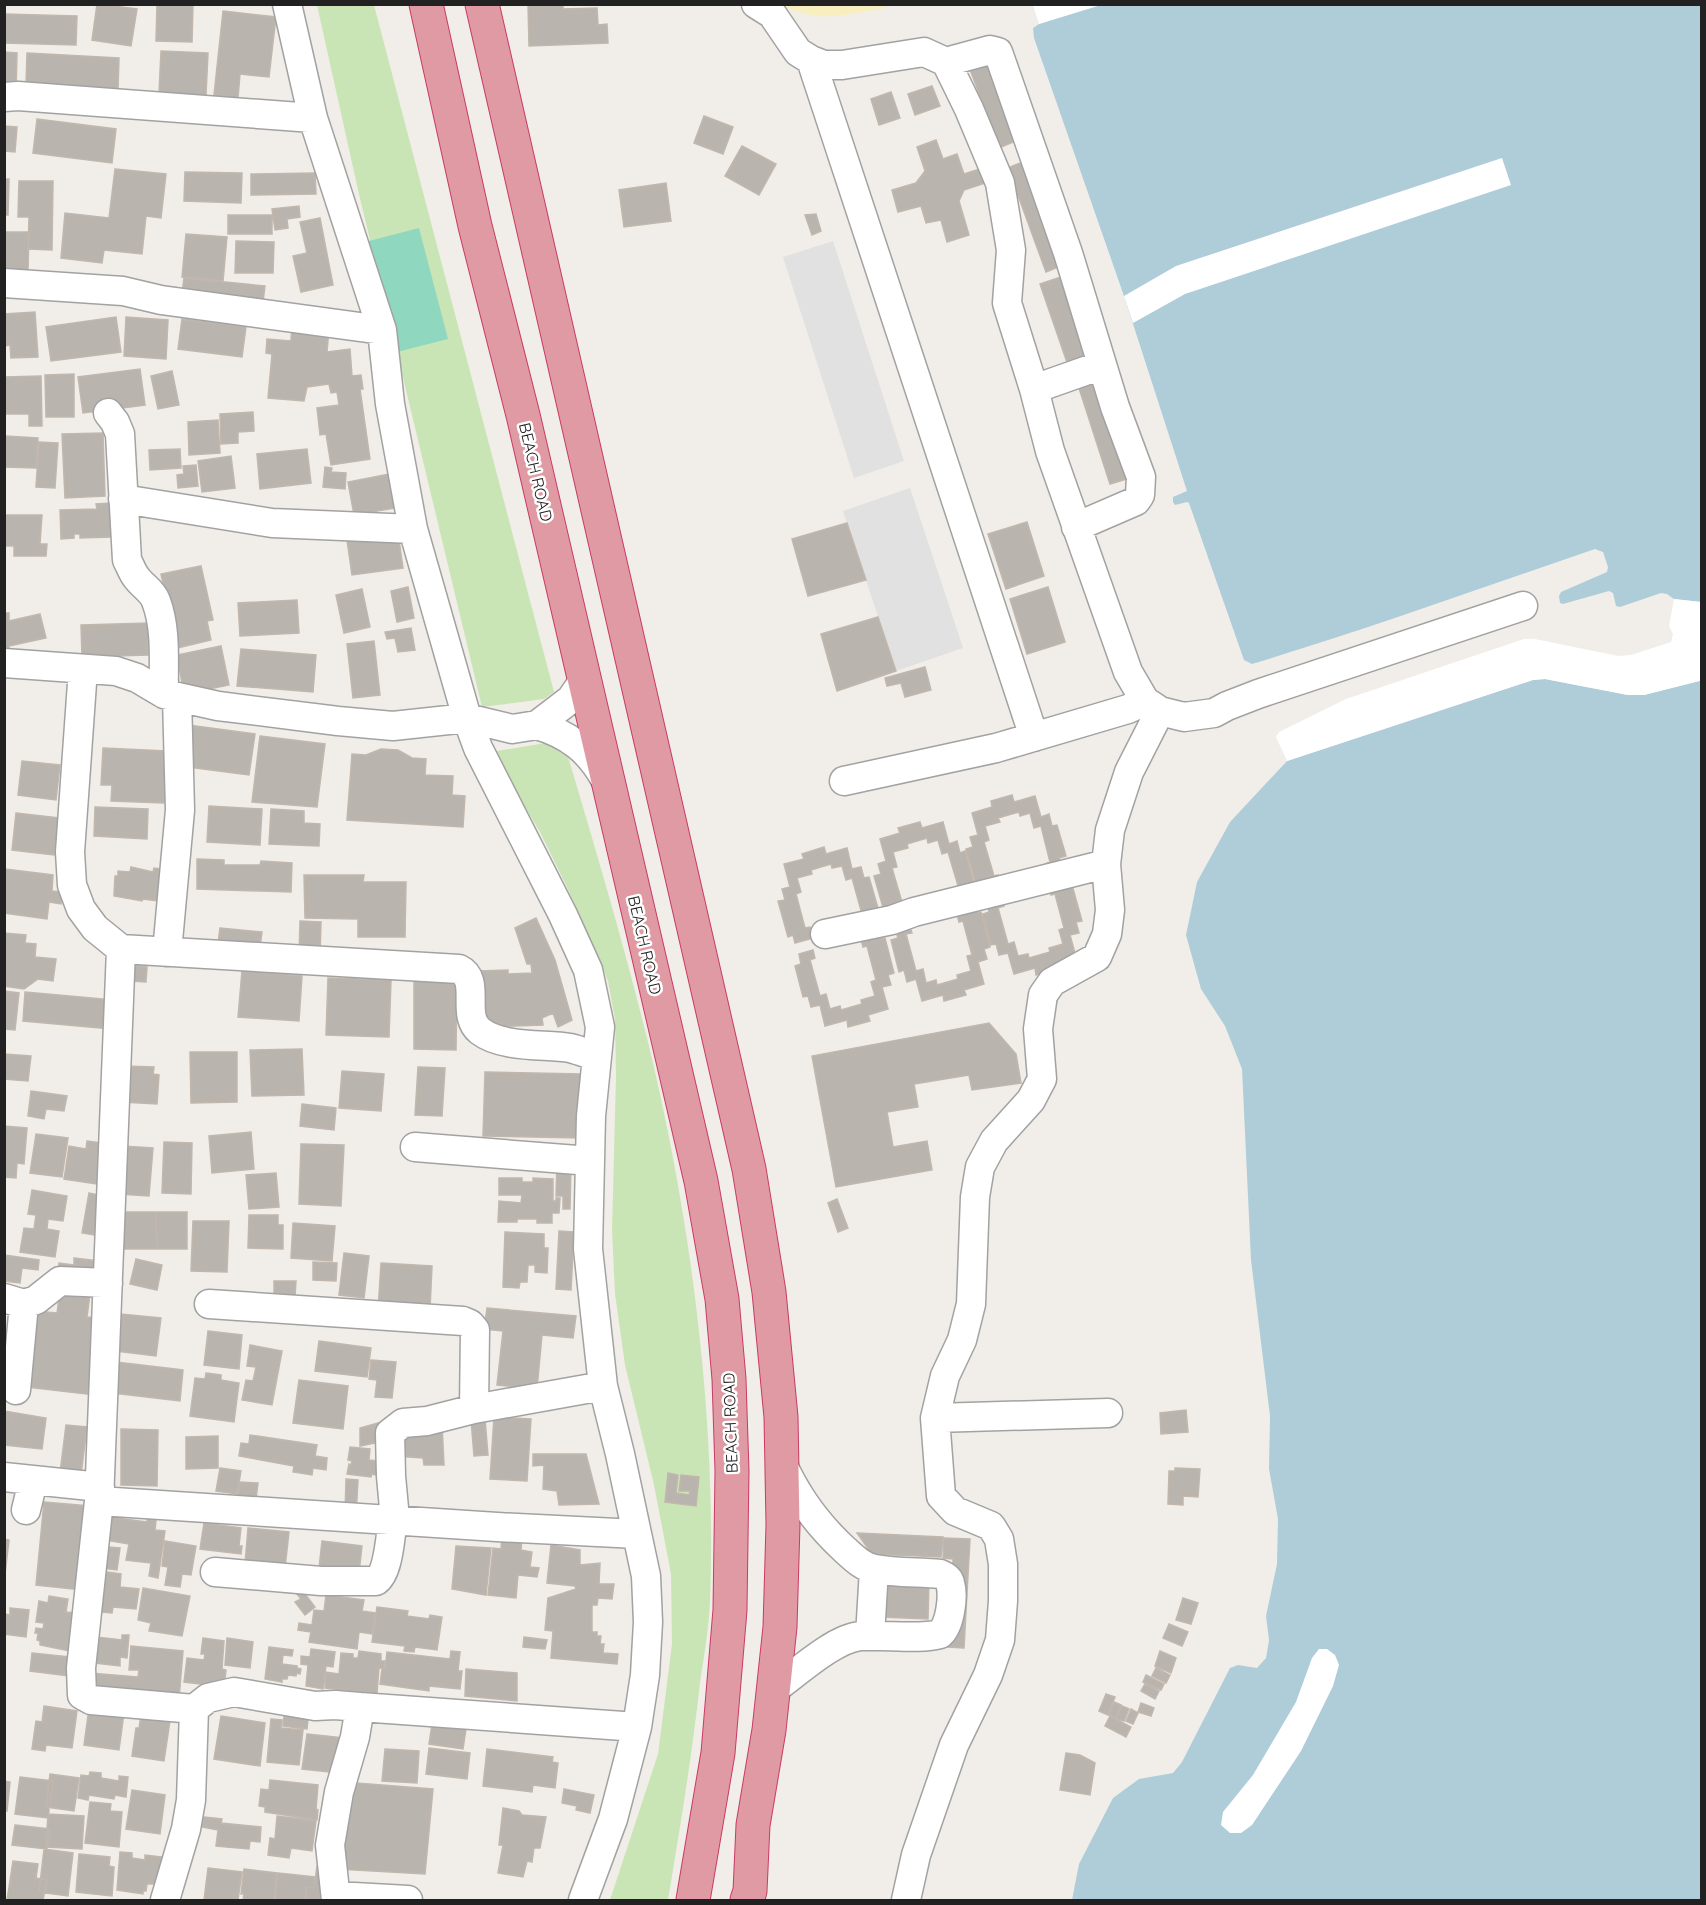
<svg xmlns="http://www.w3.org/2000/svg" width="1706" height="1905" viewBox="0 0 1706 1905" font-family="Quicksand,sans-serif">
<rect width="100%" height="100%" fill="#f1eee9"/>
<path fill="#cae5b5" d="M317,5H374L554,692L544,699L482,707L358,190Z
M563,740C593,840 623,941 648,1042C691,1219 717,1419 710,1601C709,1628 704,1656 700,1683C692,1756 680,1828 668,1900H610L658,1754L672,1644L671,1574L654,1485L625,1365L615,1294L612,1230L616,1076L615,1019L608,981L567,887L540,832L513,787L497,751Z"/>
<path fill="#f8efc0" d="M781,5H886L884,8C844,15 819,24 781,5Z"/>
<path fill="#90d7bf" d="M419,228L448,339L393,353L365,242Z"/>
<path fill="#e1e1e1" d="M833,241L904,461L854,478L783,257Z
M910,488L963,648L896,671L843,511Z"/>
<path fill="#aecdd9" d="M1101,4L1701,5V602L1674,599L1667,594L1661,593L1620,607L1616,606L1613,593L1609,591L1563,604L1560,603L1559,596L1561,592L1607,572L1608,567L1603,552L1595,549C1481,588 1368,629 1252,664L1244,660L1189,503L1187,502L1175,505L1173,502V497L1187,491L1124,296L1034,38L1033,28L1039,24Z
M1545,679L1628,695H1644L1701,680V1900H1072L1079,1864L1113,1798L1139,1779L1173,1773L1182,1762L1230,1668L1238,1665L1257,1668L1266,1658L1269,1640L1266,1616L1277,1564L1278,1519L1269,1469L1270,1416L1251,1260L1242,1069L1225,1026L1201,989L1186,935L1197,882L1230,822L1287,761L1533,680Z"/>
<path fill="#fff" d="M1033,5V4L1101,5L1039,24Z
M1502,158L1511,185L1185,294L1133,323L1124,296L1176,266Z
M1674,599L1701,602L1700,681L1644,695H1628L1545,679L1533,680L1287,761L1276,737L1279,732L1346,699L1524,639H1535L1618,656L1631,655L1671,642L1673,634L1669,626Z
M1319,1649H1327L1335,1655L1339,1665L1333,1686L1301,1751L1252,1825L1241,1833H1230L1221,1825L1223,1812L1253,1775L1296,1702L1312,1658Z"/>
<path fill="#bab4af" stroke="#c1b7ad" stroke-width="1.5" d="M97,4L137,9L131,46L92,40Z
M157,4H193L192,42L156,41Z
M528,4H563V9L597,8L598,25L607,24L608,43L529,46Z
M223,11L276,17L269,77L240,74L238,98L214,95Z
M4,14L77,16L76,45L4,43Z
M161,51L208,53L206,95L159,93Z
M4,52L17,53L16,93L4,92Z
M27,53L119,58L118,89L26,84Z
M988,57L1018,140L999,148L968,64Z
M932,86L940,106L915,115L908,94Z
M891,92L900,118L879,125L871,99Z
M704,116L733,127L723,154L694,143Z
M37,119L116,129L112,163L33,153Z
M4,126L17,127L15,152L4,151Z
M936,140L943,159L957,154L964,174L986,167L991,181L964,190L959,201L969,235L947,242L941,220L926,223L921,206L898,212L892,190L916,183L925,171L917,147Z
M742,146L776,164L759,195L725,176Z
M1025,161L1063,265L1046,272L1008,168Z
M115,169L166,174L161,218L146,216L142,254L104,250L102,263L61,258L65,213L109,218Z
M185,172L242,173L241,203L184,201Z
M315,173L316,194L251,195V174Z
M4,179H9L8,215H4Z
M19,181H53L52,250L28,249L29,217H18Z
M666,183L671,221L624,227L619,190Z
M299,206L300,217L287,219L288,228L275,230L272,209Z
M816,214L821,231L812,235L805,215Z
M228,215H272V234H228Z
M320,218L333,285L301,292L293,256L307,253L300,222Z
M4,232H29L28,271H4Z
M186,234L227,237L223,281L182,277Z
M236,241L274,242L273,273H235Z
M1061,277L1091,364L1070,371L1040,284Z
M184,278L265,286L262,309L181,301Z
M35,312L38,357L11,358L10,345L4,346V314Z
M116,317L121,352L51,361L46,327Z
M126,317L168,320L166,359L124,356Z
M182,319L246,327L242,357L178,349Z
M292,326L329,329L327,352L350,349L352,376L361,375L363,389H360L370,459L331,465L326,434L320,435L317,408L339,405L337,392L331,393L329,384L307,387L304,401L268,398L272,354L266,353L267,339L291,341Z
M140,369L145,405L83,413L78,377Z
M172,371L179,405L158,409L151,376Z
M74,374V417H46L45,375Z
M41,376L42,426H29V414H4V377Z
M1098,379L1130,478L1110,484L1078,385Z
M253,412L254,431L238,432V443L221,444L220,414Z
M218,420L220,453L189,455L188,422Z
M103,433L105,496L65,498L62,434Z
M5,436L38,438L36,468L4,467Z
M39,442L58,443L55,488L36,487Z
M180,449L181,468L150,470L149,450Z
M307,449L311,483L260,489L257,454Z
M231,456L235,488L202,492L198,461Z
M196,465L198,486L178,488L177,475L184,474L183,466Z
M325,467L332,468L331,472L346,473L345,489L323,487Z
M395,473L401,507L354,515L348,482Z
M4,500L5,515H42L40,544H47L46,556H14V546H4Z
M111,503L112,537L80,538V534H74V538L61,539L60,510L97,509L96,504Z
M1027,522L1044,576L1006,589L988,534Z
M847,523L866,580L808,596L792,539Z
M398,533L403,568L352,575L347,540Z
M201,566L213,620L207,621L211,640L177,648L161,574Z
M408,587L414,618L397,622L391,591Z
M1048,587L1065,642L1027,654L1010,599Z
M362,589L370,627L344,633L336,595Z
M297,600L299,633L240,636L238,603Z
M4,613H9V621L40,614L46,638L9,646L8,659L4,658Z
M878,617L896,671L837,691L821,634Z
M148,623V655L82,657L81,625Z
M411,628L415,650L398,652L395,638L387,639L385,632Z
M374,641L380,695L353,698L347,644Z
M221,646L229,685L184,694L177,655Z
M241,649L316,655L313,692L237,686Z
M925,667L931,690L905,697L901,683L887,686L885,678Z
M188,725L255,734L249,775L188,767Z
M260,736L325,744L317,807L252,802Z
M103,748L167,751L164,803L111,801L112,785H101Z
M381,749L398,750L412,758L426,759L425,775L453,776L452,795L465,796L463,827L347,820L352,754L366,755Z
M22,761L60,765L56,800L18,795Z
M1012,795L1014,802L1035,796L1041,817L1049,814L1052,826L1057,825L1066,856L1059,858L1062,868L1047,872L1045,864L1050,862L1041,826L1034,828L1030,813L1020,816L1019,812L998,818L1000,822L985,826L989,840L984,842L994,876L998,875L1001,886L976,884L966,849L973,847L970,837L978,835L972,813L992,807L991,801Z
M209,806L262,809L260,845L207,842Z
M95,807L148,809L147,839L94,836Z
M271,809L304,811V823L320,824L319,846L269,844Z
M16,813L59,818L54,855L12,850Z
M920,822L922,828L943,822L949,844L957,841L960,853L965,851L974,883L959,889L948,852L942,854L938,840L928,843L927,838L907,844L908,848L893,852L897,867L892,868L902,902L884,911L874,876L881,874L878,864L886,861L880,839L900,833L898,828Z
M824,847L826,854L847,848L852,869L861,867L864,878L869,877L878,908L862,914L852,878L846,880L842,866L832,868L831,864L811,870L812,874L797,878L801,892L796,894L805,928L810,927L813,938L795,943L793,935L788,937L778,901L785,900L782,889L790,887L784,864L804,859L802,854Z
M197,859L224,860V865H260L261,861L292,863L291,892L197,889Z
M131,867L153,872L154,868L169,870L165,902L143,899L142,901L114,896L115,876H118V871L130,872Z
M5,869L53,875L52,891L62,892L61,904L49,902L47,919L4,913Z
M304,875H364L363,882H406L405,937H358V919L305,918Z
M1048,884L1072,885L1082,921L1076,922L1079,933L1070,935L1076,957L1057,963L1058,968L1036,975L1035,968L1014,974L1008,953L999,955L996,944L991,945L983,914L989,912L987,902L1001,898L1004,906L998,908L1008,944L1014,942L1018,956L1028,954L1029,958L1050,952L1049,948L1063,944L1059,930L1064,928L1055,894L1051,895Z
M974,906L976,913L981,912L990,947L984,949L987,959L978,962L984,984L964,990L966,995L944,1001L943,995L922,1001L916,979L907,982L904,970L899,972L891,940L898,938L895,929L909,925L912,933L906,934L916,971L923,969L926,983L936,980L937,985L958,979L957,975L971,971L967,956L972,955L963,921L959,922L956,911Z
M536,918L555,960L572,1020L558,1027L553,1013L542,1018L543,1025L481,1027L479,971L508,970V974L532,973L531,964H527L515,928Z
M300,921L321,922L320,957L299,956Z
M220,928L262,932L260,947L218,943Z
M878,931L880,939L885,938L894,973L888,975L891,985L882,987L888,1009L868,1015L870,1021L848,1027L847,1020L825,1026L820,1005L811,1007L808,996L803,997L795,966L801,964L799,954L813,950L815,958L810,960L820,996L826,994L830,1009L840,1006L841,1010L862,1004L861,1000L875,996L871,982L876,980L867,946L863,947L860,936Z
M4,933L26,935L25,943L36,944L35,957L56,959L53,981L38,979L24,989L4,986Z
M132,965L147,967L146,982L131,981Z
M242,971L302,976L299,1021L238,1017Z
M328,978L391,980L389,1037L326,1035Z
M414,978L457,979L456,1050L414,1049Z
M4,991L19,993L15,1030L4,1029Z
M25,992L113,1000L111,1029L23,1021Z
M989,1023L1016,1054L1021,1083L972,1090L969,1075L914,1084L918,1107L887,1112L893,1147L927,1141L932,1170L836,1187L812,1056Z
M302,1049L304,1095L252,1096L250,1050Z
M190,1052H237V1102L191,1103Z
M4,1054L31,1056L28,1081L4,1079Z
M124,1066L154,1067L153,1074L159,1075L157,1104L122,1102Z
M418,1067L445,1068L442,1116L415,1115Z
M342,1071L384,1074L381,1111L339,1108Z
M485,1072L582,1074L580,1138L483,1136Z
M31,1091L67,1096L64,1111L46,1109L44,1119L28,1116Z
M302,1104L336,1108L334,1130L300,1126Z
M4,1126L27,1128L24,1164L17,1163L16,1178L4,1177Z
M251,1132L254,1169L212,1173L209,1136Z
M36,1134L68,1138L62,1177L30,1173Z
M87,1141L109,1144L103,1185L64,1179L69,1146L86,1149Z
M164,1142L192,1143L191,1194L162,1193Z
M301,1144L344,1145L341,1206L299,1204Z
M122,1146L153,1148L149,1196L119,1194Z
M557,1162H571L570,1209H563V1196H556Z
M276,1173L279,1207L249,1209L246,1175Z
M499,1178H522V1182H533V1178L553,1179V1201H556V1198H560L559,1213H552V1223H537V1219H517V1222H498L499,1201L521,1203L522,1195H499Z
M32,1190L67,1196L63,1221L48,1219L47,1229L59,1231L55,1257L20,1252L24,1228L34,1229L36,1215L28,1214Z
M89,1193L108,1197L98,1213L94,1235L82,1233Z
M837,1199L848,1228L838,1232L828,1203Z
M121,1212H156L157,1249H121Z
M156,1212H187V1249H157Z
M249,1215H278V1225H283V1249L248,1248Z
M193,1221H229L227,1272L191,1271Z
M293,1223L335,1226L332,1261L291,1258Z
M559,1231L574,1232L571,1290L556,1289Z
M505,1232L544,1234V1248H548L547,1273L535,1272V1265H528L527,1282H520L519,1288L503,1287Z
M344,1253L369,1256L364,1298L339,1295Z
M4,1255L39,1260L38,1270L22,1268L20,1283L4,1281Z
M74,1258L99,1261L97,1274L58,1273L59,1263L74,1265Z
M136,1259L162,1265L157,1290L130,1284Z
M313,1262L337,1263L336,1281L313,1280Z
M381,1263L432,1266L430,1309L378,1311Z
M274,1281H296L295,1296L274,1295Z
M60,1291L90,1294L87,1317L104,1319L95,1395L27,1387L36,1311L57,1313Z
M487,1308L576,1316L573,1338L542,1335L537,1389L497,1385L503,1331L484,1329Z
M120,1314L161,1318L156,1356L116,1351Z
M208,1331L242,1335L239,1369L204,1365Z
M319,1341L371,1348L367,1377L315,1371Z
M250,1345L282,1351L272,1405L242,1400L246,1380L253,1381L256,1367L247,1366Z
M371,1360L396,1362L392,1398L375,1397L377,1380L369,1379Z
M116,1362L183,1370L180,1401L113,1393Z
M206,1373L221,1375V1380L239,1383L234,1422L190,1416L195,1378L205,1379Z
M299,1380L348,1386L343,1429L293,1423Z
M1186,1410L1188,1432L1161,1434L1160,1413Z
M4,1411L46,1418L42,1449L4,1445Z
M494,1417L531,1419L527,1481L490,1479Z
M485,1419L488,1455L474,1456L471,1420Z
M385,1421V1441L360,1446V1428Z
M66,1425L87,1427L81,1475L60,1473Z
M442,1425L444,1465H424L423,1458L395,1456L393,1433Z
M121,1429L158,1430L157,1486L121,1485Z
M250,1435L317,1445L315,1456L327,1458L326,1470L313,1468L312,1475L293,1472L294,1466L239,1456L241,1443L249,1444Z
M218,1436V1468L186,1469V1437Z
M350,1447L370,1449L369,1460L378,1461L376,1475L372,1474L371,1477L347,1474L349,1464L351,1465L352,1461L348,1460Z
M533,1454H586L599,1504L559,1505L557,1491L543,1489L544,1465L533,1466Z
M220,1468L241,1471L237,1494L216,1491Z
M1175,1468L1200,1469L1198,1497L1183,1496V1505L1168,1504L1169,1471H1175Z
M668,1473L678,1475L676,1493L689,1495L690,1491H679L681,1475L699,1477L696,1506L665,1502Z
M346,1479L358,1480L356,1516L345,1515Z
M240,1482L258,1483L256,1499L238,1498Z
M44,1502L90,1506L82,1590L36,1585Z
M102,1516L147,1522V1519L156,1520L155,1530L165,1531L158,1578L149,1576L151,1563L126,1560L129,1544L99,1539Z
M204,1523L241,1528L239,1546H242L241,1554L200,1549Z
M248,1528L289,1532L285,1568L245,1564Z
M857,1533L943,1537L941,1557L872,1554Z
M502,1536L522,1538L521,1550L532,1552L530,1567L539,1568L537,1577L518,1575L516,1598L488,1595L493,1548L501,1549Z
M944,1538L970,1539L964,1648L929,1646L950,1631L953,1559L943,1558Z
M4,1539L9,1540L4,1583Z
M165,1541L196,1546L191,1575L182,1574L180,1587L165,1585L168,1567L162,1566Z
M322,1541L362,1546L359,1573L319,1568Z
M551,1545L580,1550V1565L600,1563L599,1584H614L612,1599L598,1598L597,1605H592V1632H597V1636H601L600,1644H604L603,1653L618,1654L617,1664L551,1658L553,1631L545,1630L548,1598L576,1589L575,1586L547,1583Z
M96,1546L120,1548L117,1570L93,1567Z
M456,1546L491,1548L486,1595L452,1589Z
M107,1572L121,1574L120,1587L139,1589L136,1609L113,1607L112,1613L102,1612V1608L89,1606L94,1575L106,1577Z
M883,1577L929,1579L928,1619L881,1617Z
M143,1588L190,1596L182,1636L149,1631L151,1623L138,1620Z
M302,1590L315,1607L305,1615L295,1602L301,1599L297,1594Z
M326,1595L364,1600L362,1611L375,1613L372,1634L359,1632L357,1649L309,1642L311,1632L298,1630L299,1623L312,1625L314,1610L324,1611Z
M49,1596L68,1599L66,1612L75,1613V1652L40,1645V1641L37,1640L38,1633H35L36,1628L43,1629L44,1623L36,1622L39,1601L48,1603Z
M1183,1598L1198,1603L1191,1624L1176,1620Z
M377,1607L408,1611L407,1616L429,1619L430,1615L442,1617L437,1650L415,1647L414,1652L404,1651L405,1646L372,1642Z
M10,1608L29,1610L26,1637L4,1634V1614L10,1615Z
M1169,1624L1188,1632L1182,1646L1163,1638Z
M122,1635H129L127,1658L120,1657V1666L95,1663L97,1637L122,1640Z
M524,1637L547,1640L545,1649L523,1647Z
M203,1638L224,1641L222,1669L226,1670L224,1687L184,1682L187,1658L204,1660L205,1654H201Z
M227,1638L253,1642L250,1668L225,1665Z
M131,1646L183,1651L179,1699L89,1691L90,1673L138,1677L139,1670H129Z
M269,1647L293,1650L292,1656L283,1655L282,1664L297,1666V1668L301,1669L300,1674L297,1673L296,1676L288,1675L287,1679H282V1682L265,1679Z
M311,1649L335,1652L333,1667L326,1666L323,1689L306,1686L308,1665L301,1664V1656L310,1657Z
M359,1651L381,1654V1661H385L384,1669L379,1668L377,1693L325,1688L326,1672L339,1674L341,1653L353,1654V1658H358Z
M451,1651L460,1652L458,1671H462L460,1689L429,1686V1691L380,1684L382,1669H385L387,1652L450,1659Z
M1160,1651L1176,1658L1171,1673L1155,1666Z
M32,1653L79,1658L77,1677L30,1671Z
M1156,1668L1170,1675L1166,1683L1152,1676Z
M466,1669L517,1673V1701L465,1696Z
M1146,1675L1164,1684L1161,1690L1143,1682Z
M1145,1684L1159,1691L1155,1699L1141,1691Z
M1106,1694L1115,1697L1108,1715L1099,1711Z
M1114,1702L1121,1705L1116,1718L1109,1715Z
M1141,1703L1154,1708L1151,1716L1138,1712Z
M44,1706L77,1711L72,1748L46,1745L45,1751L32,1749L36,1721L42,1722Z
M1122,1706L1129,1709L1124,1721L1116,1718Z
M89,1708L124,1713L119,1750L84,1745Z
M142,1709L171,1714L164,1761L132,1756L136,1728H139Z
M1131,1709L1138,1713L1133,1724L1126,1721Z
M221,1716L265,1723L260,1766L214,1759Z
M284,1716L308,1719L307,1729L283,1726Z
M1110,1716L1131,1727L1126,1737L1105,1726Z
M271,1719L282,1720L281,1728L303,1730L299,1765L267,1762Z
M432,1724L466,1729L463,1749L429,1744Z
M307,1734L344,1738L339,1773L302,1769Z
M429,1748L470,1753L467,1779L426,1774Z
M385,1749L419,1751L417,1783L382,1781Z
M487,1749L553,1757L552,1762L558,1763L555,1788L533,1785L532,1792L483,1786Z
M1066,1753L1080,1755L1095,1763L1090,1795L1060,1790Z
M90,1772L101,1773V1778L119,1781V1776L128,1777L126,1797L115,1795L114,1799L89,1795L88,1800L78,1798L81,1775L89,1776Z
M50,1774L79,1778L74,1811L46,1807Z
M20,1777L53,1781L48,1818L15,1814Z
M270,1780L318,1785L316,1809L318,1810L317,1820L265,1812V1807L259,1806L261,1789L269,1790Z
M4,1781L10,1782L7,1811L4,1810Z
M343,1782L433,1789L425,1874L338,1869Z
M564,1789L594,1795L590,1813L576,1810L577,1806L562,1803Z
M132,1790L165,1795L160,1834L126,1829Z
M90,1802L111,1804L110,1811L122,1812L119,1847L85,1843Z
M503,1808L519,1811L522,1815L546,1817L540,1848H534L532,1862L527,1861L523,1877L498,1873L503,1845H499Z
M48,1814L84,1816L82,1849L46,1847Z
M277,1816L316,1821L312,1851L291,1848L289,1858L268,1855L270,1838L275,1839Z
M204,1817L222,1819L221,1823L261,1827L260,1842L250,1841L249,1849L216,1846L218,1830L202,1827Z
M15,1825L50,1829L47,1849L12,1845Z
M44,1849L73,1853L68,1896L39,1892Z
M120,1852L132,1853V1858L145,1860V1855L170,1858L163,1884H147L146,1891H143V1894L117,1890Z
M79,1854L110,1857L109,1866L114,1867L112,1896L76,1892Z
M13,1861L38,1864L36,1878L47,1880L43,1900H7Z
M317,1866L333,1868L329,1900L305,1899L306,1887L314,1888Z
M208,1868L242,1872L238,1900H204Z
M244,1869L277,1873L274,1900H243L244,1894H241Z
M278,1873L315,1877L314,1888L307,1887L305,1900H275Z"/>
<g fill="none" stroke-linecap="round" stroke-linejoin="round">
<defs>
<path id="minor" d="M287,4L313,118L382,330L390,404L413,529L467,718L478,748L563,915L588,970L600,1027L591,1116L588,1249L603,1386L620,1454L646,1576L648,1622L645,1675L637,1727L613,1819L583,1900
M756,4L772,14L798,52L811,60L824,65H842L924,52L946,62L969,109L1000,183L1011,250L1007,303L1034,389L1050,451L1128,672L1145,701L1160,711L1184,717L1214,713L1227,706L1258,694L1523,606
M811,60L1034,737
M946,62L990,50L998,52L1068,253L1115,407L1141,477L1140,495L1136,501L1076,527
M4,97L18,96L313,118
M4,283L123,291L161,300L382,330
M1034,389L1102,365
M108,413L115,422L120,434L127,560C130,565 132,572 136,577C142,586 152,590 156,601C167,630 163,664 164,694
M123,499L272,523L413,529
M4,663L116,671L137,678L164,694L218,706L338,721L393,726L467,718L512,729L537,725L571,699L584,680
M83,669L70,852L72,885L81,909L95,928L121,949L459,969C482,980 460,1015 480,1031C502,1048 544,1044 570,1048C579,1050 588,1054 597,1057
M537,725C568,734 589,750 605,779
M844,781L996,748L1128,709L1145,701
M825,934L892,920L914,912L1106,864
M121,949L99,1501L81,1668L82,1695L91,1700L194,1709L208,1698L234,1692L315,1706L335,1705L360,1707
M167,952L180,810L177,697
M415,1147L590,1161
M4,1298L24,1304L36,1300L60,1281L108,1283
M209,1304L463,1321L470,1324L475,1330L474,1409
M16,1390L24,1304
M935,1418L1108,1413
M4,1477L100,1487
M99,1501L497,1527L637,1534
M26,1510L33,1481
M395,1519L391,1476L390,1433L403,1423L427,1421L474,1409L603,1386
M215,1572L321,1581H376C389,1572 390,1536 393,1520
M870,1636L874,1569
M773,1690C796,1674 833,1639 860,1636C883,1634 919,1640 940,1634C950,1626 954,1596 950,1583C949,1578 945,1576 940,1574C919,1572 896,1573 875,1569C862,1567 853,1557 844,1549C817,1524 797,1497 782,1463
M336,1896L408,1900
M165,1900L186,1829L191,1800L194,1709
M336,1900L330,1845L339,1792L355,1737L360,1707L637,1727
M906,1900L916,1855L954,1745L988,1675L1000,1640L1003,1601V1564L999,1539L991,1526L955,1511L941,1496L935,1418L945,1376L962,1340L971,1304L975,1197L980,1167L994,1141L1031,1100L1042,1079L1038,1029L1043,995L1052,982L1097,957L1107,934L1110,910L1106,864L1110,830L1129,772L1160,711"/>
<path id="highway" d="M426,4L475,226L523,415L701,1181L722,1299L729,1379L732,1471L730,1610L718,1753L693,1900
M482,4L749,1169L769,1292L781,1417L783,1525L780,1627L769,1730L753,1825L750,1891L747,1900"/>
</defs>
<use href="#minor" stroke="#a2a2a2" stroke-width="31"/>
<use href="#highway" stroke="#c93b64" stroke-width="35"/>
<use href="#minor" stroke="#fff" stroke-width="28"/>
<use href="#highway" stroke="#df9aa3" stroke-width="33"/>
</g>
<g text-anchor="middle" stroke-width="5" stroke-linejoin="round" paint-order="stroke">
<g font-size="16" fill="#212121" stroke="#fff">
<text transform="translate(536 472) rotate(77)" y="6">BEACH ROAD</text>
<text transform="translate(645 945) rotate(77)" y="6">BEACH ROAD</text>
<text transform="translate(730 1423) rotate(-92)" y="6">BEACH ROAD</text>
</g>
</g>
<rect width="1706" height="1905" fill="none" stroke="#212121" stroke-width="12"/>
</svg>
